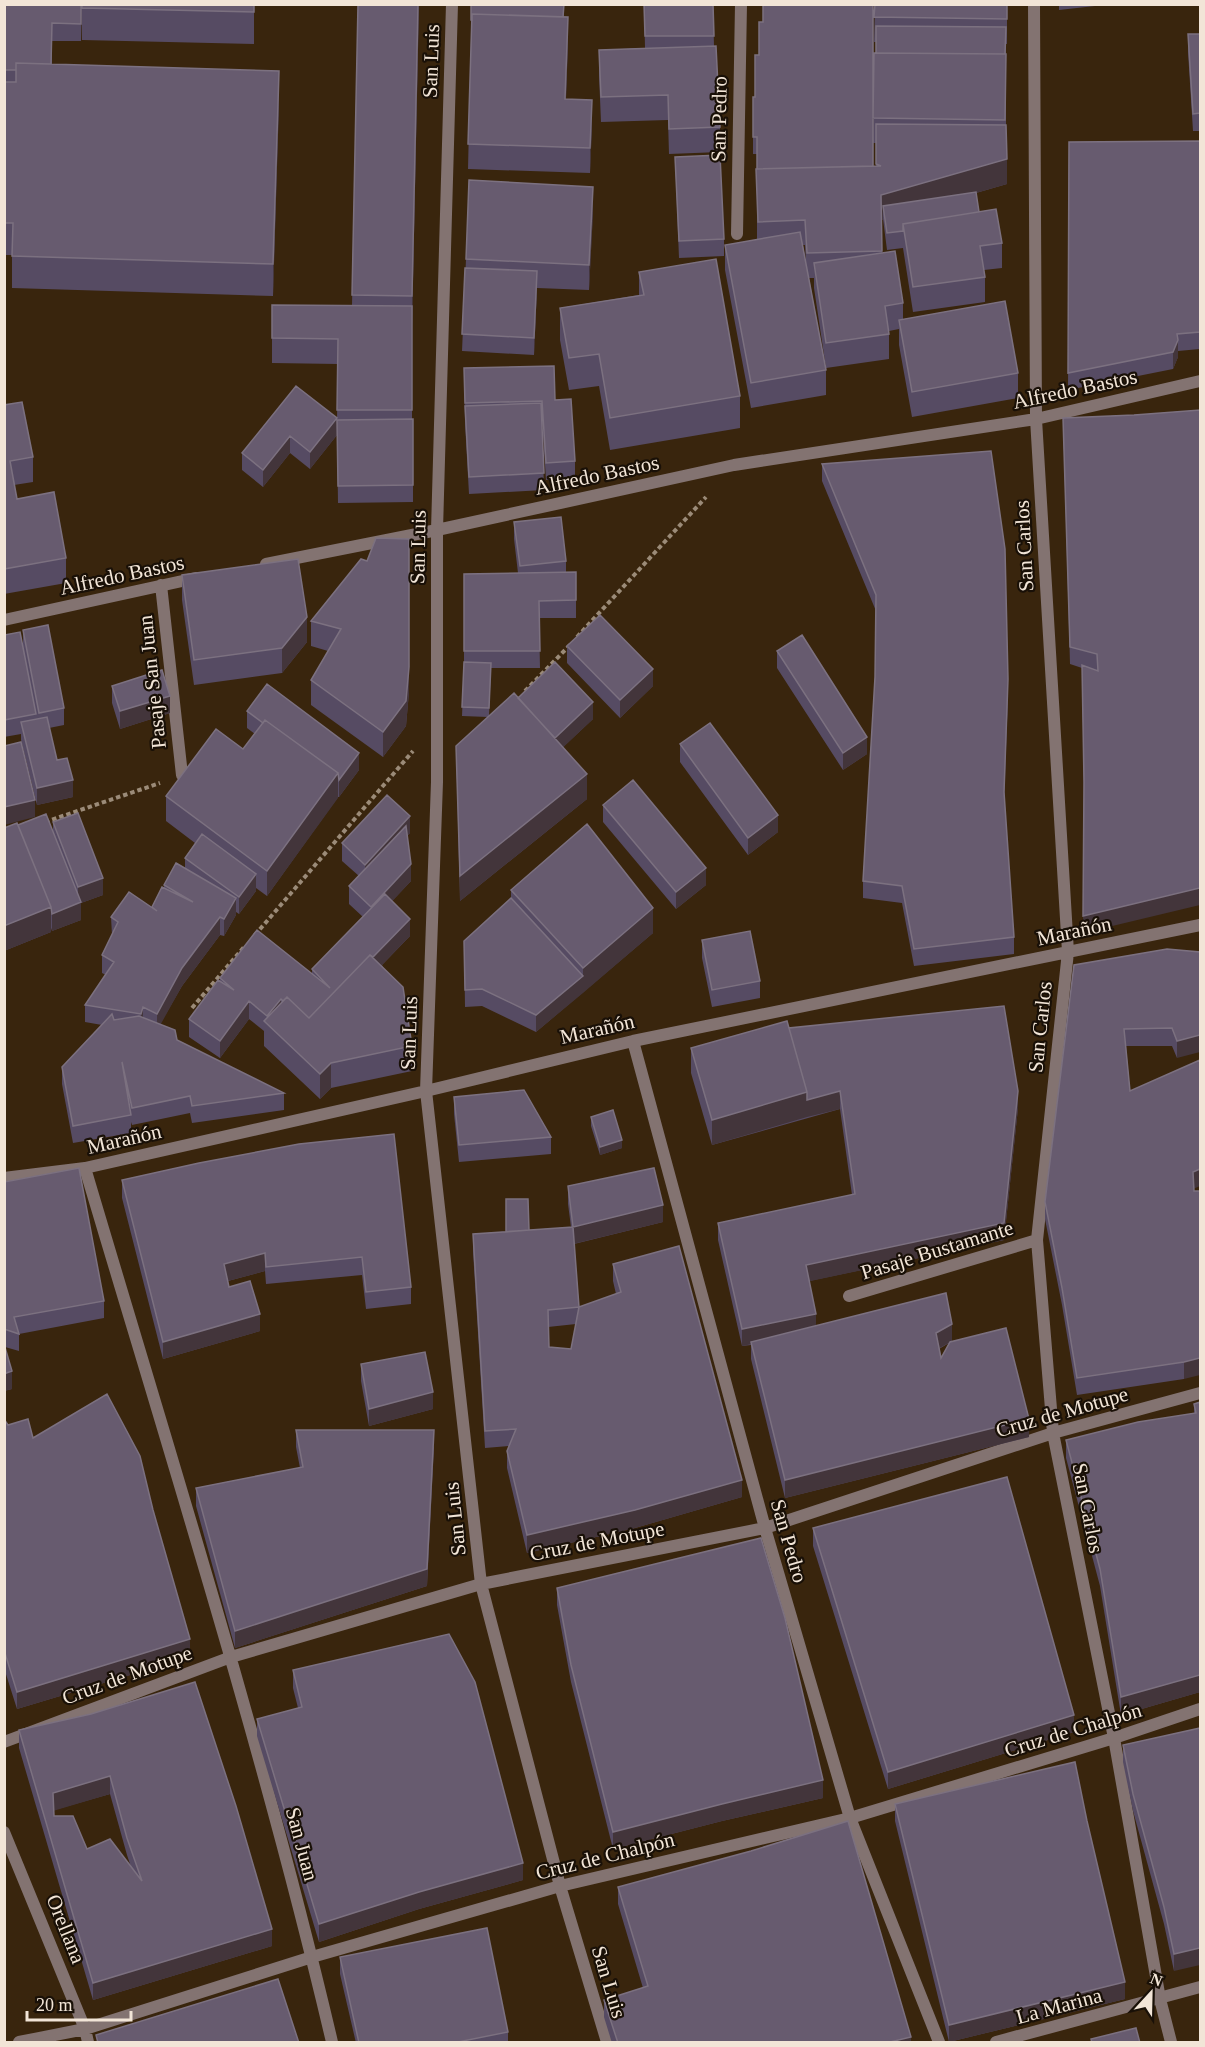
<svg xmlns="http://www.w3.org/2000/svg" width="1205" height="2047" viewBox="0 0 1205 2047" font-family="'Times New Roman',serif">
<rect width="100%" height="100%" fill="#39250d"/>
<g fill="none" stroke-linecap="round" stroke-linejoin="round">
<path stroke="#9b8b78" stroke-width="4" stroke-dasharray="4.5 3" stroke-linecap="butt" d="M577,637L706,497
M525,691L570,645
M45,822L160,783
M255,935L413,751
M192,1008L244,947"/>
<path stroke="#837371" stroke-width="12" d="M452,4L437,530V782L426,1091L481,1584L560,1886L607,2042
M1034,4L1036,419L1068,952L1037,1240L1053,1433L1114,1738L1160,1999L1171,2042
M737,234L741,4
M266,564L437,530L734,465L1036,419L1200,381
M161,585L182,775
M4,620L196,578
M633,1041L765,1528L850,1818L939,2042
M85,1168C171,1458 263,1748 332,2042
M4,1178L85,1168L426,1091L633,1041L1200,925
M849,1296L1037,1240
M4,1742L231,1657L481,1584L765,1528L1053,1433L1200,1393
M4,1832L85,2029L88,2042
M19,2042L85,2029L312,1957L560,1886L850,1818L1114,1738L1200,1709
M996,2042L1200,1987"/>
</g>
<path fill="#564b63" fill-rule="evenodd" d="M4,4H82L81,41H52V64L279,103L273,296L12,288V255H4Z
M82,4H254V44L82,40Z
M358,4H419L412,328V419H413V502L338,503L337,435L310,469L290,453L263,487L242,470V453L337,418L338,364L272,363V305H352Z
M564,4V17L568,42L566,99L592,125L590,173L468,169L471,38V20Z
M644,4H713L714,46L720,127V152L669,154L668,120L601,122L599,75V50L645,48Z
M875,4H1007V44H1006V125L1007,184L976,193L979,212L1002,243V268L984,270L985,277V302L913,312L903,248L887,250L883,219L882,220V253L903,303V319L1018,373V398L912,417L899,345V329L889,331V359L826,368L814,288V278H809L826,370V395L751,408L725,270V245L757,240V154H753V97L873,166H876V143H873L874,53H876V42H874ZM803,245H805L806,263Z
M1059,4H1113L1059,10Z
M1188,34H1200V131H1193L1188,52Z
M1200,141V349L1178,351V357L1173,369L1068,390L1069,142Z
M675,157L724,239V256L679,258Z
M593,212L589,290L537,288L534,355L462,351L466,259Z
M639,272L740,396V428L610,450L599,386L569,390L560,340V308L639,295Z
M464,368L555,400L575,461V478L546,480L542,418L544,490L469,494L465,423Z
M4,405L33,457V482L14,485L17,499L66,558V583L4,594Z
M1134,415L1083,933L1084,794L1082,668L1070,664L1063,418Z
M822,464L1008,696L1004,797L1014,937V954L914,966L902,903L863,898V881L875,677L876,611L822,481Z
M514,522L566,561V572H576V618H539L540,668H491L489,716L518,698L593,719L563,747L587,799L460,901L456,746L488,717L462,716L464,662V574L518,573L514,539Z
M361,559L409,692L406,726L383,757L311,705V680L328,651L311,646V621Z
M182,575L307,642L282,673L194,685L182,600Z
M23,630L64,708V725L49,728L57,760L73,797L37,805L21,740V734L4,737V635L23,647Z
M567,646L653,686L620,718L567,663Z
M777,651L867,754L843,770L777,668Z
M112,686L170,713L120,729L112,703Z
M247,711L359,770L339,797H338L267,896L256,888V891L239,914L236,912V915L224,936L220,935L182,986L160,1024L177,1040L284,1093V1110L192,1123L190,1113L132,1125L131,1122V1133L73,1143L62,1084V1067L102,1025L85,1022V1005L106,975L102,973V955L112,935L111,917L152,907L164,888V885L185,869V858L195,843L166,821V796L243,749L255,734L247,728Z
M680,744L778,832L748,855L680,762Z
M603,805L706,885L676,909L603,822Z
M53,822L103,895L81,903V920L52,931L51,928V932L4,951V828L18,825L53,833Z
M410,833L407,836L411,881L392,901L410,936L382,965L412,1046V1071L331,1088L320,1099L264,1046V1031L249,1019L220,1058L189,1037V1019L220,980V978L312,974V969L363,917L349,904V886L359,876L342,861V843Z
M511,890L653,933L536,1032L482,1006L465,1007L464,941L511,898Z
M702,940L760,981V998L712,1007L702,958Z
M1200,952L1177,1058L1172,1046H1126L1130,1091L1194,1189L1184,1379L1077,1395L1062,1305L1045,1219V1202L1074,965Z
M789,1028L1018,1108L1004,1240L809,1281L816,1326L952,1341L1029,1437L785,1498L751,1359V1345L742,1346L718,1240V1223L852,1195L840,1109L712,1145L691,1073V1048ZM949,1343L941,1358L939,1349Z
M454,1097L551,1137V1154L459,1162L454,1114Z
M591,1117L622,1148L600,1155L591,1126Z
M199,1163L411,1287V1304L366,1309L362,1275L266,1284L265,1271L228,1281L229,1287L260,1331L163,1359L122,1198V1180Z
M4,1182L104,1301V1318L19,1334V1351L5,1347L12,1389L4,1391Z
M568,1186L663,1222L574,1244L579,1307L616,1294L613,1281V1264L742,1497L635,1528L527,1553L507,1468V1451L509,1446L485,1448L473,1251V1234L571,1227L568,1204ZM576,1324L571,1349L549,1347L548,1327Z
M361,1364L433,1409L369,1426L361,1381Z
M1200,1402V1692L1121,1715L1100,1586L1066,1458V1440L1194,1413V1404Z
M4,1419L8,1425L153,1510L190,1657L17,1709L4,1668Z
M296,1430L434,1447L427,1586L235,1648L196,1506V1488L300,1468L296,1447Z
M813,1528L1074,1732L888,1789L813,1546Z
M557,1588L823,1798L722,1821L613,1849L571,1682L557,1605Z
M293,1670L523,1880L419,1909L319,1942L257,1736V1719L298,1708L293,1688Z
M91,1714L272,1946L93,2000L19,1748V1730ZM110,1794L127,1855L131,1867L87,1849L54,1816V1810Z
M1200,1728L1174,1971L1164,1924L1133,1811L1123,1762V1745Z
M895,1804L1087,1821L1125,1999L949,2042L895,1821Z
M618,1887L911,2043H612L604,2017V2000L643,1988L618,1904Z
M340,1957L508,2032V2043H356L340,1974Z"/>
<path fill="#43353b" d="M418,4H419L412,328V296Z
M568,17V42L565,124V99Z
M279,71V103L273,296V264Z
M592,100V125L590,173V148Z
M1007,159V184L885,219L883,206V219L881,220V195Z
M593,187V212L589,290V265Z
M537,271V289L534,355V338Z
M1178,340V357L1173,369V352Z
M337,418V435L310,469V452Z
M290,436V453L263,487V470Z
M409,539V692L406,726L383,757V732Z
M307,617V642L282,673V648Z
M653,669V686L620,718V700Z
M1008,679V696L1004,809V792Z
M170,696V713L120,729V711Z
M593,702V719L553,757V740Z
M867,737V754L843,770V753Z
M359,753V770L339,797V780Z
M338,773V798L267,896V871Z
M587,774V799L460,901V876Z
M73,780V797L37,805V788Z
M35,800V817L4,825V807Z
M778,815V832L748,855V838Z
M410,816V833L365,882V865Z
M411,864V881L371,924V907Z
M706,868V885L676,909V892Z
M256,874V891L239,914V897Z
M103,878V895L81,903V920L52,931V914L78,903V887Z
M1200,888V905L1083,933V916Z
M236,898V915L224,936V919Z
M51,907V932L4,951V926Z
M653,908V933L583,993V968Z
M220,917V935L182,986L157,1031V1014L182,968Z
M410,919V936L337,1011V994Z
M583,976V993L536,1032V1015Z
M281,999V1016L267,1023V1016Z
M249,1001V1019L220,1058V1041Z
M143,1007V1024L141,1031V1014Z
M1200,1035V1052L1177,1058V1041Z
M331,1063V1088L320,1099V1074Z
M840,1091V1109L807,1117V1100Z
M1018,1091V1108L1004,1240L806,1282V1265Z
M807,1092V1117L712,1145V1120Z
M622,1140V1148L600,1155V1147Z
M1200,1169V1186L1193,1189V1172Z
M663,1205V1222L573,1244V1227Z
M265,1253V1271L224,1282V1264Z
M260,1314V1331L163,1359V1342Z
M816,1314V1331L742,1346V1329Z
M952,1324V1341L936,1350V1333Z
M1200,1358V1375L1184,1379V1362Z
M12,1371V1389L4,1391V1374Z
M433,1392V1409L369,1426V1409Z
M1029,1419V1437L785,1498V1480Z
M434,1430L427,1586L235,1648V1631Z
M742,1480V1497L635,1528L527,1553V1535Z
M190,1639V1657L17,1709V1692Z
M1200,1675V1692L1121,1715V1697Z
M1074,1715V1732L888,1789V1772Z
M110,1776V1794L53,1811V1793Z
M823,1780V1798L722,1821L613,1849V1832L722,1804Z
M523,1863V1880L419,1909L319,1942V1924L419,1892Z
M272,1929V1946L93,2000V1983Z
M1200,1948V1965L1174,1971V1954Z
M1125,1982V1999L949,2042V2025Z
M911,2037V2043H886Z"/>
<path fill="#675b6f" stroke="#7c7180" stroke-width="1.5" fill-rule="evenodd" d="M4,4H81V24L52,23L51,64L16,63V70H4Z
M82,4H254V12L82,8Z
M358,4H418L412,296L352,295Z
M471,4H564L563,17L472,14V20H471Z
M644,4H713L714,36H645Z
M763,4H873V166L757,169V137H753V97H755V55H759V22H763Z
M875,4H1007V19L874,17Z
M472,14L568,17L565,99L592,100L590,148L468,144Z
M876,26L1006,27L1005,54L876,53Z
M1188,34H1200V113L1193,114Z
M716,46L720,127L669,129L668,95L601,97L599,50Z
M874,53L1006,54L1005,120L873,118Z
M16,63L279,71L273,264L12,256L13,223H4V82H16Z
M876,124L1006,125L1007,159L881,195L882,251L807,253L805,220L758,222L756,169L881,166L876,164Z
M1200,141V332L1177,334L1178,340L1173,352L1068,373L1069,142Z
M720,155L724,239L679,241L675,157Z
M469,180L593,187L589,265L466,259Z
M976,192L979,212L903,224V231L887,233L883,206Z
M996,209L1002,243L980,246L985,277L913,287L903,224Z
M800,232L826,370L751,383L725,245Z
M895,251L903,303L885,306L889,334L826,343L814,263Z
M716,259L740,396L610,418L599,354L569,358L560,308L644,295L639,272Z
M465,268L537,271L534,338L462,334Z
M1005,301L1018,373L912,392L899,320Z
M272,305L412,306V410H337L338,339L272,338Z
M554,366L555,400L571,399L575,461L546,463L542,401L465,403L464,368Z
M296,386L337,418L310,452L290,436L263,470L242,453Z
M22,402L33,457L10,461L17,499L54,492L66,558L4,569V405Z
M541,403L544,473L469,477L465,406Z
M1200,410V888L1083,916L1084,782L1082,665L1098,671L1097,654L1070,647L1063,418L1134,415Z
M413,419V485L338,486L337,420Z
M991,451L1005,549L1008,679L1004,792L1014,937L914,949L902,886L863,881L875,677L876,595L822,464Z
M561,517L566,561L520,566L514,522Z
M376,538L409,539V667L406,701L383,732L311,680L341,629L311,621L361,559L367,561Z
M298,559L307,617L282,648L194,660L182,575Z
M576,572V600L539,601L540,651H464V574Z
M600,615L653,669L620,700L567,646Z
M48,625L64,708L39,713L23,630Z
M20,632L36,714L4,720V635Z
M802,635L867,737L843,753L777,651Z
M464,662L491,663L489,708L462,707Z
M555,662L593,702L555,738L518,698Z
M162,670L170,696L120,711L112,686Z
M267,684L359,753L339,780L338,773L265,720L263,723L247,711Z
M514,693L587,774L460,876L456,746Z
M47,717L57,760L67,758L73,780L37,788L21,722Z
M265,720L338,773L267,871L166,796L216,729L243,749Z
M710,723L778,815L748,838L680,744Z
M21,742L35,800L4,807V746Z
M633,780L706,868L676,892L603,805Z
M387,795L410,816L365,865L342,843Z
M78,813L103,878L78,887L53,822Z
M46,814L81,902L52,914L51,907L18,825Z
M17,823L51,907L4,926V828Z
M587,824L653,908L583,968L511,890Z
M406,826L411,864L371,907L349,886Z
M202,834L256,874L239,897L185,858Z
M176,863L236,898L224,919L220,917L182,968L157,1014L143,1007L141,1014L85,1005L114,962L102,955L118,922L111,917L129,892L157,911L152,907L162,887L193,902L164,885Z
M385,894L410,919L373,957L370,955L309,1018L287,997L283,1001L281,999L267,1016L249,1001L220,1041L189,1019L218,980L234,990L220,978L257,930L330,988L312,969Z
M511,898L583,976L536,1015L482,989L465,990L464,941Z
M750,931L760,981L712,990L702,940Z
M1167,949L1200,952V1035L1177,1041L1172,1028L1124,1029L1130,1091L1200,1060V1169L1193,1172L1194,1191H1200V1358L1184,1362L1077,1378L1062,1288L1045,1202L1074,965Z
M370,955L403,987L412,1046L331,1063L320,1074L264,1021L287,997L309,1018Z
M1004,1006L1018,1091L1004,1223L806,1265L816,1314L742,1329L718,1223L855,1194L840,1091L807,1100V1092L789,1028Z
M112,1014L114,1020L139,1016L175,1030L177,1040L284,1093L192,1106L190,1096L132,1108L122,1062L131,1115L73,1126L62,1067Z
M787,1021L807,1092L712,1120L691,1048Z
M524,1090L551,1137L459,1145L454,1097Z
M613,1110L622,1140L600,1147L591,1117Z
M394,1134L411,1287L366,1292L362,1257L266,1267L265,1253L224,1264L229,1287L250,1281L260,1314L163,1342L122,1180L199,1163L299,1144Z
M79,1168L104,1301L14,1317L19,1334L4,1329V1182Z
M654,1168L663,1205L573,1227L579,1307L621,1292L613,1264L679,1246L742,1480L635,1510L527,1535L507,1451L516,1429L485,1431L473,1234L573,1227L568,1186ZM579,1307L571,1349L549,1347L548,1310Z
M506,1199H528L529,1230L506,1232Z
M946,1293L952,1324L936,1333L941,1358L950,1342L1006,1328L1029,1419L785,1480L751,1342Z
M4,1344L12,1371L4,1374Z
M425,1352L433,1392L369,1409L361,1364Z
M107,1394L140,1456L153,1510L190,1639L17,1692L4,1650V1419L8,1425L28,1419L33,1438Z
M1200,1402V1675L1121,1697L1100,1569L1066,1440L1138,1422L1196,1413L1194,1404Z
M296,1430H434L427,1569L235,1631L196,1488L303,1467Z
M1007,1477L1074,1715L888,1772L813,1528Z
M761,1538L785,1618L823,1780L722,1804L613,1832L571,1665L557,1588Z
M449,1634L475,1682L523,1863L419,1892L319,1924L257,1719L302,1707L293,1670Z
M195,1682L236,1806L272,1929L93,1983L19,1730L91,1714ZM110,1776L127,1838L142,1881L110,1839L87,1849L73,1816H54L53,1793Z
M1200,1728V1948L1174,1954L1164,1907L1133,1794L1123,1745Z
M1075,1762L1087,1821L1125,1982L949,2025L895,1804Z
M848,1821L911,2037L886,2043H618L604,2000L648,1986L618,1887L751,1851Z
M487,1928L508,2032L453,2043H359L340,1957Z
M278,1979L299,2043H98L96,2035Z
M1136,2028L1140,2043H1092L1091,2039Z"/>
<g text-anchor="middle" stroke-width="4.5" stroke-linejoin="round" paint-order="stroke">
<g font-size="21" fill="#f2e5d7" stroke="#191007">
<text transform="translate(431 61) rotate(-88)" y="7">San Luis</text>
<text transform="translate(719 119) rotate(-89)" y="7">San Pedro</text>
<text transform="translate(1075 389) rotate(-12)" y="7">Alfredo Bastos</text>
<text transform="translate(597 475) rotate(-12)" y="7">Alfredo Bastos</text>
<text transform="translate(1024 546) rotate(-93)" y="7">San Carlos</text>
<text transform="translate(418 547) rotate(-89)" y="7">San Luis</text>
<text transform="translate(122 575) rotate(-12)" y="7">Alfredo Bastos</text>
<text transform="translate(152 682) rotate(-96)" y="7">Pasaje San Juan</text>
<text transform="translate(1074 931) rotate(-12)" y="7">Marañón</text>
<text transform="translate(1040 1027) rotate(-84)" y="7">San Carlos</text>
<text transform="translate(597 1029) rotate(-13)" y="7">Marañón</text>
<text transform="translate(409 1033) rotate(-88)" y="7">San Luis</text>
<text transform="translate(124 1139) rotate(-13)" y="7">Marañón</text>
<text transform="translate(937 1250) rotate(-17)" y="7">Pasaje Bustamante</text>
<text transform="translate(1062 1412) rotate(-16)" y="7">Cruz de Motupe</text>
<text transform="translate(1088 1508) rotate(79)" y="7">San Carlos</text>
<text transform="translate(455 1519) rotate(-96)" y="7">San Luis</text>
<text transform="translate(597 1541) rotate(-11)" y="7">Cruz de Motupe</text>
<text transform="translate(789 1541) rotate(74)" y="7">San Pedro</text>
<text transform="translate(127 1675) rotate(-20)" y="7">Cruz de Motupe</text>
<text transform="translate(1073 1730) rotate(-17)" y="7">Cruz de Chalpón</text>
<text transform="translate(302 1844) rotate(75)" y="7">San Juan</text>
<text transform="translate(605 1856) rotate(-14)" y="7">Cruz de Chalpón</text>
<text transform="translate(66 1929) rotate(68)" y="7">Orellana</text>
<text transform="translate(609 1982) rotate(73)" y="7">San Luis</text>
<text transform="translate(1059 2006) rotate(-15)" y="7">La Marina</text>
</g>
</g>
<rect width="1205" height="2047" fill="none" stroke="#f2e5d7" stroke-width="12"/>
<g transform="translate(1151 1993) rotate(22)" stroke="#191007" stroke-width="4.5" paint-order="stroke">
<path d="M0-4.5L10 22L0 15L-10 22Z" fill="#f2e5d7"/>
<text y="-9" font-size="16" font-weight="bold" text-anchor="middle" fill="#f2e5d7">N</text>
</g>
<path d="M27 2011v9h104v-9" fill="none" stroke="#f2e5d7" stroke-width="3"/>
<text x="36" y="2011" font-size="18" fill="#f2e5d7" stroke="#191007" stroke-width="4.5" paint-order="stroke">20 m</text>
</svg>
